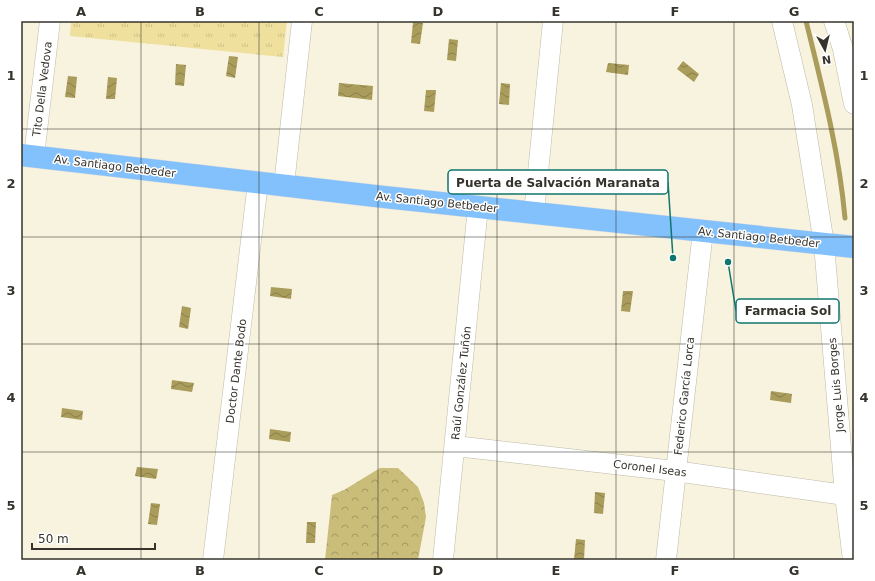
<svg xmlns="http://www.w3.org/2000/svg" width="875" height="581" viewBox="0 0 875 581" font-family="'DejaVu Sans',sans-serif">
<defs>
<pattern id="grass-tufts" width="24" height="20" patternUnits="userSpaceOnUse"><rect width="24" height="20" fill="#efe09d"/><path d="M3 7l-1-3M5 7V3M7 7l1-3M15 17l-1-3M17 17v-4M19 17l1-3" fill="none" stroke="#cec187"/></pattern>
<pattern id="forest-crowns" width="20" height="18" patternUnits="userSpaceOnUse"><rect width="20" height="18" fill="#cabc79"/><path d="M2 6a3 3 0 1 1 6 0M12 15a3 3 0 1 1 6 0" fill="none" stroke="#a59963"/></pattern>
<pattern id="water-waves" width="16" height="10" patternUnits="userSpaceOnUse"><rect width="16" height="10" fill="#aa9c5a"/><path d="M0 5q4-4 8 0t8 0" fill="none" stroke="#8b804b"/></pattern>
</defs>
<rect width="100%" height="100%" fill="#f7f3df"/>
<path fill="url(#grass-tufts)" d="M71,21H287L283,57L70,36Z"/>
<path fill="url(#forest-crowns)" d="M380,468H398L418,487L424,503L426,517L418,560H325L332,495L344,490Z"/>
<path fill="url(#water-waves)" d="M413,22L423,23L420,44L411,43Z
M449,39L458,40L456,61L447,60Z
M229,56L238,57L235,78L226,76Z
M683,61L699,74L694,82L677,69Z
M608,63L629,65L628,75L606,72Z
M176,64L186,65L184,86L175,85Z
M68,76L77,77L75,98L65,97Z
M108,77L117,78L115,99H106Z
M339,83L373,86L372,100L338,96Z
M501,83L510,84L509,105L499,104Z
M426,90H436L434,112L424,111Z
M271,287L292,289L291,299L270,296Z
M623,291H633L630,312L621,311Z
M182,306L191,308L188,329L179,327Z
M172,380L194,383L192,392L171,389Z
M771,391L792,394L791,403L770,400Z
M62,408L83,411L82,420L61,417Z
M270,429L291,432L290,442L269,439Z
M137,467L158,469L156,479L135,476Z
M595,492L605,493L603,514L594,513Z
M151,503L160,504L157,525L148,524Z
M307,522H316L315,543H306Z
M576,539L585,540L584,560H574Z"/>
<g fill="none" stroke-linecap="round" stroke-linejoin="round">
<path stroke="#aa9c5a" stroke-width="5" d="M806,21C822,86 839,151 845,218"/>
<defs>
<path id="minor" d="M782,21L802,105L824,244L845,495L853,560
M834,21L843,49L854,104
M34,156L50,21
M284,185L302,21
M534,213L553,21
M455,446L675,471L845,495
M213,560L258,182
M443,560L478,207
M666,560L703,231"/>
<path id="major" d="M21,155L375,196L854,247"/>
</defs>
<use href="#minor" stroke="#bebaa8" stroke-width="21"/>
<use href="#major" stroke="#dfdedd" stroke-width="23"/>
<use href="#minor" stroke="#fff" stroke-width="20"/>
<use href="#major" stroke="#83c1fc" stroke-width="22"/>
</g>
<path fill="none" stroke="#35332c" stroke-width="1" stroke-opacity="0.55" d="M141,21V560M259,21V560M378,21V560M497,21V560M616,21V560M734,21V560M21,129H854M21,237H854M21,344H854M21,452H854"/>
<g text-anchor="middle" stroke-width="3" stroke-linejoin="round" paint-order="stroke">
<g font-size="11" fill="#35332c" stroke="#fff">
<text transform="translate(42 89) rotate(-83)" y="4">Tito Della Vedova</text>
<text transform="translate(115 166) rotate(7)" y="4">Av. Santiago Betbeder</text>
<text transform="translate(437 202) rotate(6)" y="4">Av. Santiago Betbeder</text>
<text transform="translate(759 237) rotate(6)" y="4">Av. Santiago Betbeder</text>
<text transform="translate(236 371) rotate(-83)" y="4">Doctor Dante Bodo</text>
<text transform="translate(461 383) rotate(-84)" y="4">Raúl González Tuñón</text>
<text transform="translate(836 385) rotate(-95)" y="4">Jorge Luis Borges</text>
<text transform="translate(684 396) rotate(-84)" y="4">Federico García Lorca</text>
<text transform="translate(650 468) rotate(7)" y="4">Coronel Iseas</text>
</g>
</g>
<path fill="none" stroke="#0f766e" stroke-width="1.5" d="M673 258L668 182M728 262L736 311"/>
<g fill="#0f766e" stroke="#fff" stroke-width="1.5">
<circle cx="673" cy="258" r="4"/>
<circle cx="728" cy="262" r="4"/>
</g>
<g fill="#fff" stroke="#0f766e" stroke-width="1.5">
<rect x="448" y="170" width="220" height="24" rx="4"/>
<rect x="736" y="299" width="103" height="24" rx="4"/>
</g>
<g font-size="12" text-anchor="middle" font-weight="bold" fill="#35332c">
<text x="558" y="187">Puerta de Salvación Maranata</text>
<text x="788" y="315">Farmacia Sol</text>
</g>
<rect width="875" height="581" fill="none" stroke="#ffffff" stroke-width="44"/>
<g transform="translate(825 50) rotate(172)" stroke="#ffffff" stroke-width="3" paint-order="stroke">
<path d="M0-3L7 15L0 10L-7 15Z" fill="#35332c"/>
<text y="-6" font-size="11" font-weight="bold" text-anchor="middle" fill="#35332c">N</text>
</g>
<path d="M32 543v6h123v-6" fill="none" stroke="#35332c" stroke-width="2"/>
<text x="38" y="543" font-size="12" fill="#35332c" stroke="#ffffff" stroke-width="3" paint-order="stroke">50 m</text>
<rect x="22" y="22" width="831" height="537" fill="none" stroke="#35332c" stroke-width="1.5"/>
<g font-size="13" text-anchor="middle" font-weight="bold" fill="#35332c">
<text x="81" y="16">A</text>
<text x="200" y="16">B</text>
<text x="319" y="16">C</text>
<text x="438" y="16">D</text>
<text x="556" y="16">E</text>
<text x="675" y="16">F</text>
<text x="794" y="16">G</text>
<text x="11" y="80">1</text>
<text x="864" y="80">1</text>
<text x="11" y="188">2</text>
<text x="864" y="188">2</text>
<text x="11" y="295">3</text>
<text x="864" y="295">3</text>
<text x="11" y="402">4</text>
<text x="864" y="402">4</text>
<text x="11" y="510">5</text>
<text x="864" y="510">5</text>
<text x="81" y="575">A</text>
<text x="200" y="575">B</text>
<text x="319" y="575">C</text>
<text x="438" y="575">D</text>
<text x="556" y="575">E</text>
<text x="675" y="575">F</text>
<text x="794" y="575">G</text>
</g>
</svg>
